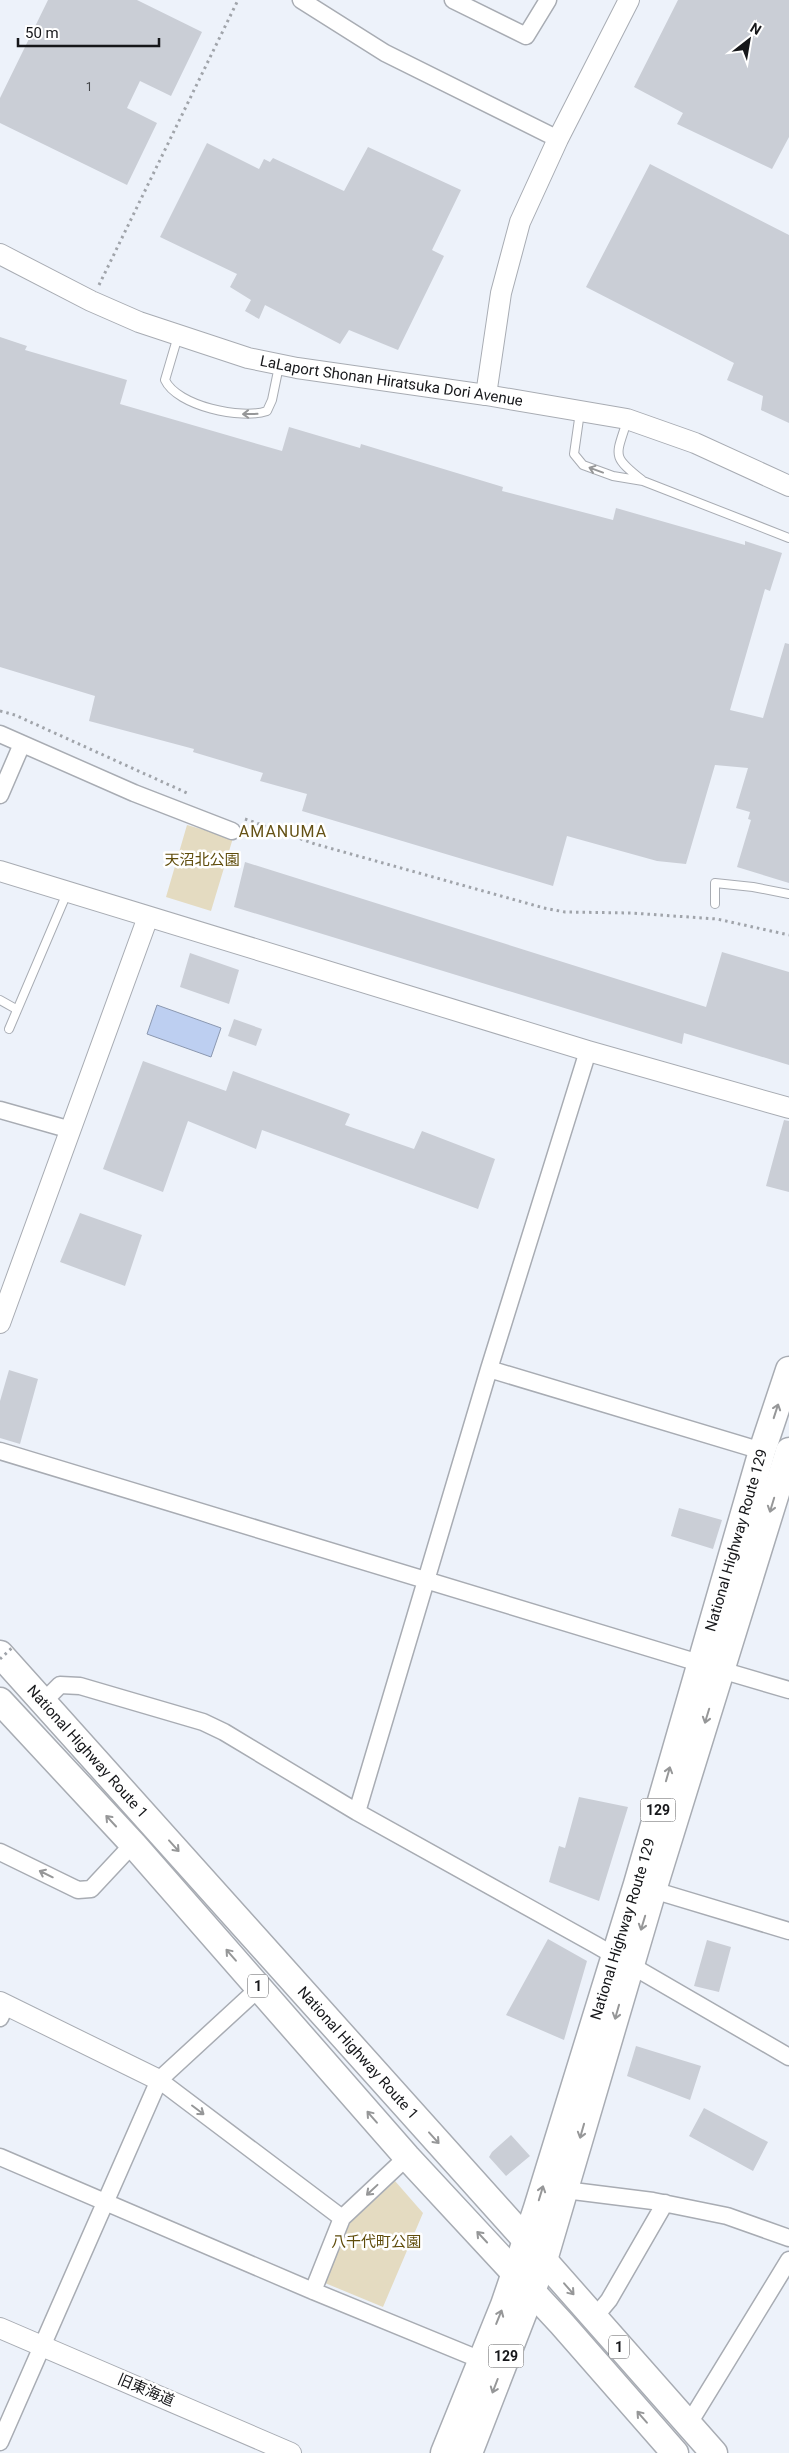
<svg xmlns="http://www.w3.org/2000/svg" width="789" height="2453" viewBox="0 0 789 2453" font-family="Roboto,'Noto Sans JP',sans-serif">
<rect width="100%" height="100%" fill="#edf2fa"/>
<path fill="#e4dbc1" d="M187,825L233,838L211,911L166,897Z
M395,2181L423,2213L383,2307L325,2283L350,2223Z"/>
<path fill="#bdcff1" stroke="#8b98b0" d="M157,1005L221,1028L211,1057L147,1034Z"/>
<path fill="#caced6" d="M48,0H137L202,32L171,96L140,81L127,108L157,123L127,185L0,123V98Z
M678,0H789V137L772,169L677,124L683,113L634,87Z
M207,143L259,169L264,159L270,162L273,158L344,191L368,147L461,190L432,250L444,256L398,350L349,330L340,344L265,305L259,319L245,311L251,300L230,287L237,274L160,237Z
M650,164L789,235V423L761,410L763,396L727,380L734,363L586,287Z
M0,337L27,346L25,350L127,380L120,404L282,451L289,427L360,448L361,444L503,487L502,491L613,520L616,508L745,545V541L782,553L770,591L765,589L730,710L763,718L785,643L789,644V883L737,867L751,820L748,819L750,812L736,808L748,768L715,765L686,864L657,861L567,836L553,886L302,811L307,794L260,781L263,773L193,752L194,749L89,721L95,696L0,667Z
M245,862L706,1007L722,952L789,972V1065L684,1033L682,1044L234,907Z
M190,953L239,970L229,1004L180,987Z
M234,1019L262,1029L256,1046L228,1036Z
M143,1061L226,1091L233,1071L350,1114L345,1125L414,1149L422,1131L495,1159L478,1209L262,1130L256,1149L188,1121L163,1192L103,1169Z
M784,1120L789,1121V1192L766,1186Z
M80,1213L142,1235L125,1286L60,1262Z
M9,1370L38,1379L20,1444L0,1438V1401Z
M679,1508L722,1520L713,1549L671,1536Z
M579,1797L628,1807L599,1901L549,1882L559,1846L565,1848Z
M548,1939L587,1961L564,2040L506,2015Z
M707,1940L731,1947L719,1992L694,1986Z
M636,2046L701,2066L690,2100L627,2076Z
M704,2108L768,2142L753,2171L689,2136Z
M511,2135L530,2156L506,2176L489,2157L492,2152Z"/>
<g fill="none" stroke-linecap="round" stroke-linejoin="round">
<defs>
<path id="service" d="M178,336L165,380C177,406 242,420 267,411L272,400L279,366
M580,412L574,454L583,465L613,476L643,481L789,538
M627,421C616,456 611,456 642,480
M715,904V883L753,887L789,894
M0,1000L16,1009
M9,1029L67,893"/>
<path id="minor" d="M301,0L385,53L558,139
M453,0L526,36L548,0
M0,734L134,793L232,831
M0,795L22,744
M0,1110L71,1130
M489,1369L762,1451
M0,1451L699,1663
M721,1670L789,1690
M44,1701L60,1685L80,1686L203,1722L224,1732L357,1812L596,1945L789,2057
M357,1812L489,1369L588,1051
M0,1852L78,1890L91,1889L133,1844
M653,1890L789,1931
M0,2018L6,2005
M159,2080L342,2218
M0,2157L313,2291L481,2360
M565,2190L653,2201L727,2216L789,2238
M313,2291L342,2218L407,2157
M594,2318L609,2300L665,2203
M688,2425L789,2260
M0,2442L159,2080L259,1988"/>
<g id="tertiary">
<path id="s1" d="M0,254L91,301L139,322L248,358L297,368L486,395L627,419L695,443L789,486"/>
<path d="M486,395L501,293L520,222L558,139L629,0"/>
<path d="M0,871L588,1051L789,1108"/>
<path d="M0,1323L148,917"/>
<path d="M0,2002L159,2080"/>
<path d="M0,2328L291,2453"/>
</g>
<g id="trunk">
<path id="s2" d="M0,1654L525,2239L714,2453"/>
<path d="M0,1701L133,1844L407,2157L562,2324L675,2453"/>
<path id="s3" d="M444,2453L504,2305L536,2211L637,1884L762,1451L789,1370"/>
<path d="M469,2453L544,2260L653,1890L789,1451"/>
</g>
</defs>
<use href="#service" stroke="#a8acb3" stroke-width="10"/>
<use href="#minor" stroke="#a8acb3" stroke-width="19"/>
<use href="#tertiary" stroke="#a8acb3" stroke-width="22"/>
<use href="#trunk" stroke="#a8acb3" stroke-width="29"/>
<path stroke="#a0a4aa" stroke-width="3" stroke-dasharray="2.5 4" stroke-linecap="butt" d="M99,285L238,0
M0,711L15,715L187,793
M245,819L315,844L544,908L565,912L631,913L717,919L789,935"/>
<use href="#service" stroke="#fff" stroke-width="8"/>
<use href="#minor" stroke="#fff" stroke-width="16"/>
<use href="#tertiary" stroke="#fff" stroke-width="20"/>
<use href="#trunk" stroke="#fff" stroke-width="26"/>
<path stroke="#a0a4aa" stroke-width="3" stroke-dasharray="2.5 4" stroke-linecap="butt" d="M0,1659L14,1646"/>
</g>
<defs><path id="oneway-shaft" d="M-6 0H5M1.5-3L5.5 0L1.5 3" fill="none" stroke-width="1.6" stroke-linecap="round" stroke-linejoin="round" transform="scale(1.25)"/></defs>
<g stroke="#969798">
<use href="#oneway-shaft" transform="translate(250 414) rotate(179)"/>
<use href="#oneway-shaft" transform="translate(596 470) rotate(-160)"/>
<use href="#oneway-shaft" transform="translate(776 1411) rotate(-72)"/>
<use href="#oneway-shaft" transform="translate(772 1505) rotate(107)"/>
<use href="#oneway-shaft" transform="translate(707 1716) rotate(107)"/>
<use href="#oneway-shaft" transform="translate(668 1774) rotate(-74)"/>
<use href="#oneway-shaft" transform="translate(111 1821) rotate(-133)"/>
<use href="#oneway-shaft" transform="translate(174 1846) rotate(48)"/>
<use href="#oneway-shaft" transform="translate(46 1874) rotate(-154)"/>
<use href="#oneway-shaft" transform="translate(643 1923) rotate(107)"/>
<use href="#oneway-shaft" transform="translate(231 1955) rotate(-131)"/>
<use href="#oneway-shaft" transform="translate(617 2012) rotate(106)"/>
<use href="#oneway-shaft" transform="translate(198 2110) rotate(37)"/>
<use href="#oneway-shaft" transform="translate(372 2117) rotate(-131)"/>
<use href="#oneway-shaft" transform="translate(582 2131) rotate(106)"/>
<use href="#oneway-shaft" transform="translate(434 2138) rotate(48)"/>
<use href="#oneway-shaft" transform="translate(372 2190) rotate(137)"/>
<use href="#oneway-shaft" transform="translate(541 2193) rotate(-73)"/>
<use href="#oneway-shaft" transform="translate(482 2237) rotate(-133)"/>
<use href="#oneway-shaft" transform="translate(569 2289) rotate(49)"/>
<use href="#oneway-shaft" transform="translate(499 2317) rotate(-68)"/>
<use href="#oneway-shaft" transform="translate(495 2386) rotate(111)"/>
<use href="#oneway-shaft" transform="translate(642 2417) rotate(-131)"/>
</g>
<g text-anchor="middle" stroke-width="5" stroke-linejoin="round" paint-order="stroke">
<g font-size="12" fill="#434549">
<text x="89" y="91">1</text>
</g>
<g fill="#fff" stroke="#5c5d5f" stroke-width="1">
<rect x="640.5" y="1798.5" width="35" height="23" rx="4"/>
<rect x="248" y="1974.5" width="20" height="23" rx="4"/>
<rect x="609" y="2335.5" width="20" height="23" rx="4"/>
<rect x="488.5" y="2344.5" width="35" height="23" rx="4"/>
</g>
<g font-size="14" font-weight="bold" fill="#16171a">
<text x="658" y="1815">129</text>
<text x="258" y="1991">1</text>
<text x="619" y="2352">1</text>
<text x="506" y="2361">129</text>
</g>
<g font-size="15" fill="#16171a" stroke="#fff">
<text dy="5" stroke="none"><textPath href="#s1" startOffset="415">LaLaport Shonan Hiratsuka Dori Avenue</textPath></text>
<text dy="5" stroke="none"><textPath href="#s3" startOffset="959">National Highway Route 129</textPath></text>
<text dy="5" stroke="none"><textPath href="#s2" startOffset="131">National Highway Route 1</textPath></text>
<text dy="5" stroke="none"><textPath href="#s3" startOffset="554">National Highway Route 129</textPath></text>
<text dy="5" stroke="none"><textPath href="#s2" startOffset="536">National Highway Route 1</textPath></text>
<text transform="translate(146 2390) rotate(23)" y="5">旧東海道</text>
</g>
<g font-size="15" fill="#5f4c0b" stroke="#fff">
<text x="202" y="865">天沼北公園</text>
<text x="376" y="2247">八千代町公園</text>
</g>
<g font-size="16" letter-spacing="1" fill="#655216" stroke="#fff">
<text x="283" y="837">AMANUMA</text>
</g>
</g>
<g transform="translate(749 40) rotate(31)" stroke="#ffffff" stroke-width="4" paint-order="stroke">
<path d="M0-4L9 19L0 12L-9 19Z" fill="#16171a"/>
<text y="-8" font-size="14" font-weight="bold" text-anchor="middle" fill="#16171a">N</text>
</g>
<path d="M18 38v8h141v-8" fill="none" stroke="#16171a" stroke-width="2.5"/>
<text x="25" y="38" font-size="15" fill="#16171a" stroke="#ffffff" stroke-width="4" paint-order="stroke">50 m</text>
</svg>
